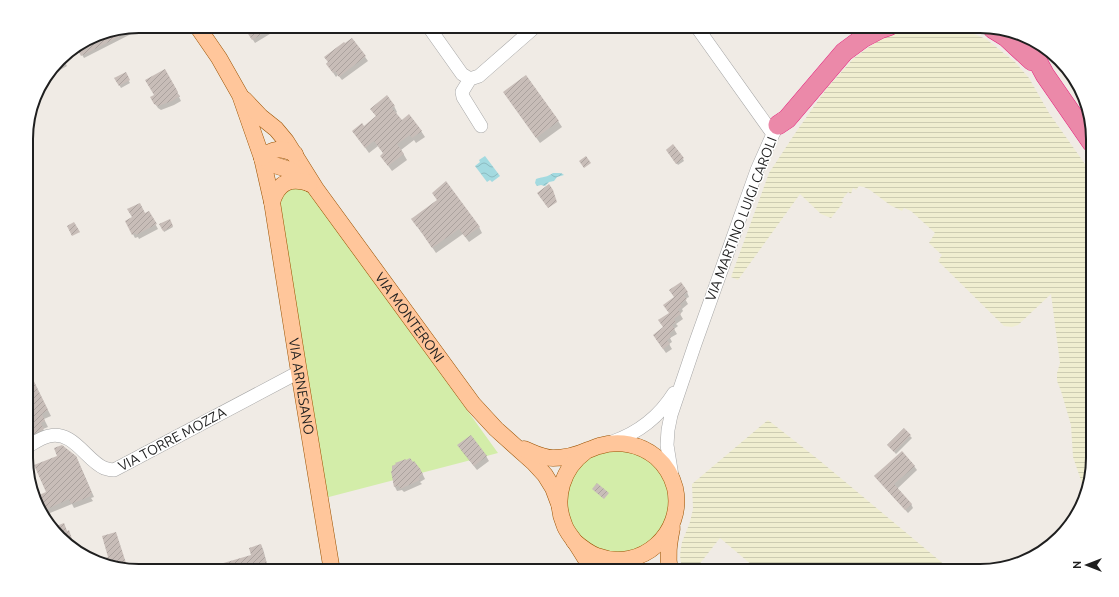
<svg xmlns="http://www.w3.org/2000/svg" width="1119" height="597" viewBox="0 0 1119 597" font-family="Ubuntu,sans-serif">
<defs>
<pattern id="farmland-rules" width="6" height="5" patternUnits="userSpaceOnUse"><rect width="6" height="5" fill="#f0eed0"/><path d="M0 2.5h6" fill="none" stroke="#cdccb2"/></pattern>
<pattern id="water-waves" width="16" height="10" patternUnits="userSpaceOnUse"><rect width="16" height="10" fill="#a3dae0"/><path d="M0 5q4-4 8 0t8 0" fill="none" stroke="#8cbbc0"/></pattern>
<pattern id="building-hatch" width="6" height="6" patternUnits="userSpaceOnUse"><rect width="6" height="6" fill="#c8bdb8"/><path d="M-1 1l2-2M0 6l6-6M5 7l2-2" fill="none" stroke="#aba29e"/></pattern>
</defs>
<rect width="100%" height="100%" fill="#f0ebe5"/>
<path fill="url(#farmland-rules)" d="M929,26H941L967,31L986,39L1015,62L1029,78L1049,113L1092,174L1093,458L1085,492L1073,457L1071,425L1061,391L1057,381V373L1060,363L1051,294L1018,325L1012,327L1004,326L938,261L942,255L929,243L935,233L911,211L904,208L902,211L890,205L870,190L864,187L859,186L856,190L853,188L851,194L848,192L841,201L843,203L831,218L821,214L800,194L738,280L731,277L769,173L796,132L827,88L854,58L879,40L893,33L912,27Z
M768,420L819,460L952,571H759L720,538L694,571H682L680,555L682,542L690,522L693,509L692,484Z"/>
<path fill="#d3eda9" d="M285,187L307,190L311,194L498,453L325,498L279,195Z
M566 501a52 52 0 1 1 104 0a52 52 0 1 1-104 0Z"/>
<path fill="url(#water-waves)" d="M485,156L500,176L492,182L490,180L487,182L475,166L480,162L479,160Z
M553,173H561L564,175L557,177L554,181L549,182L545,186L541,185L537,186L535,183L536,179C542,177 548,177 553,173Z"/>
<path fill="#0003" d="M244,26H283L255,43Z
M130,28L133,33L84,58L77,46L96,35Z
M352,39L368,61L342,80L338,75L336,77L330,68Z
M62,57L67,66L51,75L50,73Z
M164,70L180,97H179L181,101L174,105L161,110L158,108L151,98L155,96Z
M125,74L130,83L121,88L116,79Z
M504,92L558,121L562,127L540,143Z
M394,106L397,112L395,114L401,121L421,131L425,137L416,143L414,140L401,150L407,160L392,171L381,156L384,154L378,146L369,153L353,131L364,127L377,117L371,109Z
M669,152L683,159L684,161L678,165Z
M438,201L479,227L482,233L469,242L463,234L436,253L421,231V232L416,225Z
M149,212L158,229L139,239L138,237L135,238L126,221Z
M169,220L173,227L164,232L161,224Z
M687,292L689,297L685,299L688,304L682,309L683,311L680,314L683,319L676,324L678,326L674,329L677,334L670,338L672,342L669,344L672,349L666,353L656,339L664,328L670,313L667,309Z
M32,379L51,416L44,419L48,427L43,429L46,435L34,441L27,428V423L34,420L29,410L27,411V382Z
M910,436L912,438L896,454L888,445Z
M461,450L486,456L489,461L477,470Z
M76,456L94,497L91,498L93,501L74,508L72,504L50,513L55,527L64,524L67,532L71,544L49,527L37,497L47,493Z
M914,466L917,470L897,489L911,504L913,508L908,513L878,480L875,476Z
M421,471L425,479L420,482L422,484L404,492L402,490L397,491L395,487Z
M261,545L263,549L269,571H223L252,556Z
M126,563L127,567L125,568L118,566Z"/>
<path fill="url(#building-hatch)" d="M243,26H275L252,40Z
M132,27V30L81,56L76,47L96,35Z
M352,38L366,56L339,77L335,71L333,73L326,64L328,62L324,57L344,42L345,43Z
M165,69L178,92L177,93L180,96L172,101L158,106L154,104L150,97L154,95L145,80Z
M126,72L130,80L119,86L114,78Z
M526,75L559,121L536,138L503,92Z
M387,95L395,106L392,108L402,120L409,114L422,131L412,138L410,135L397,144L404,154L388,166L380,156L383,153L374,141L365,148L352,131L362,123L364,126L376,116L370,109Z
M673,144L684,158L676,164L666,150Z
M586,156L591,163L584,168L579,161Z
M446,181L480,227L465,237L459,229L432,248L417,226V227L411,219L437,200L432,193Z
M549,184L553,190L557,202L548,208L537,193Z
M140,203L145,213L149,211L157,224L136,235L135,233L132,235L125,221L132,217L127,209Z
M170,219L173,226L163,231L159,224Z
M74,222L80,232L72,236L67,226Z
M681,282L688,292L684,295L687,299L680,304L682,307L678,309L681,314L674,319L676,322L672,325L675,329L669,334L671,337L667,340L670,344L663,349L653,335L663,327L658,320L669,313L663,305L674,297L669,290Z
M27,367L48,410L42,414L45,421L41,423L44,429L30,436L27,430V422L32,420L27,408Z
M904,428L911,435L894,452L887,445Z
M471,435L487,456L474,466L457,445Z
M62,445L76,456L92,493L90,494L91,496L71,504L69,499L43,511L37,496L46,492L34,465L57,456L54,448Z
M902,451L915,466L894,484L912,504L905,510L874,476Z
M410,458L413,462L414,461L421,470V471L423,474L419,477L420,480L400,489L399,486L394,487L391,471H392V466L396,464L395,463L406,459V460Z
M597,483L609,493L604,499L592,489Z
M64,523L67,531L69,530L75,548L51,528Z
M116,532L126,563L116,565L96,561L108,557L102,536Z
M261,544L269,571H222L220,564L251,555L249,548Z"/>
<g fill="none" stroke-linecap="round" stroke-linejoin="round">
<defs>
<path id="minor" d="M428,26L462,74L470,79L462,92L463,97L481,126
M696,26L773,134
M470,79L479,76L536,26
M612,442C638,433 659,417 674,393
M27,447C34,443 42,437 49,436C73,430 86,460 104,468C107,469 111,470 114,470L299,372
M672,476L667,445L668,430L671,415L695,344L757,170L773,134L782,119"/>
<g id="major">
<path id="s1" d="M197,26L219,58L240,95L262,158L272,202L299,372L332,571"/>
<path id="s2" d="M244,99L261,117L276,129L286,141L316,189L473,404L496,429L534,463L545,475L553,488L559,504"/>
<path d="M262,158L271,164L290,170L310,184"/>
<path d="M262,158C273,147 282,148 295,154"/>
<path d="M272,202C278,183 289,177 309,183"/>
<path d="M524,449C534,453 542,458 553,458C565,458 577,455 588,450C592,449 595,447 599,446C619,440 640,444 656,457C665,465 672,476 675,488C685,533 641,573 597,556C588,553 581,547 574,541"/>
<path d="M585,452C563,468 553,498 564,524C566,531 571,536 575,542C581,551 587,561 593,571"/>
<path d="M670,571C667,556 669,543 672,528"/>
</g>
<path id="highway" d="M993,29L1006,37L1032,61
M1024,36L1045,75L1092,143
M778,125L787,119L844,52L863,38L880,29L889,26"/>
</defs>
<use href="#minor" stroke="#a6a6a6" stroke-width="14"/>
<use href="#major" stroke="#9a5200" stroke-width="17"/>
<use href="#highway" stroke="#e31d7c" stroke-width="20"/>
<use href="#minor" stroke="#fff" stroke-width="13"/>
<use href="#major" stroke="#ffc69b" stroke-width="16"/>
<use href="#highway" stroke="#eb89a9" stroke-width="19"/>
</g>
<g text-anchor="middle" stroke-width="3" stroke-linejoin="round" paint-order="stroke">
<g font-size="14" fill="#1f1f1f" stroke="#fff">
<text transform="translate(741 219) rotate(-69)" y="5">VIA MARTINO LUIGI CAROLI</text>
<text dy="5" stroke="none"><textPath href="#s2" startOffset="275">VIA MONTERONI</textPath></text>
<text dy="5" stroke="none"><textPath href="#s1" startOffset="380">VIA ARNESANO</textPath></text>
<text transform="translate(172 439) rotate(-28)" y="5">VIA TORRE MOZZA</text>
</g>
</g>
<path d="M0 0H1119V597H0ZM139 33H980A106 106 0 0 1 1086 139V458A106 106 0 0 1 980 564H139A106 106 0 0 1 33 458V139A106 106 0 0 1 139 33Z" fill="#fff" fill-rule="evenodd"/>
<path fill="none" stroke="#1f1f1f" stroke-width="2" d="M139 33H980A106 106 0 0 1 1086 139V458A106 106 0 0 1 980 564H139A106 106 0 0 1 33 458V139A106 106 0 0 1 139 33Z"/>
<g transform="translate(1087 565) rotate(270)" stroke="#ffffff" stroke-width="3" paint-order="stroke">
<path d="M0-3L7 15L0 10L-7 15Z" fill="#1f1f1f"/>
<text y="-6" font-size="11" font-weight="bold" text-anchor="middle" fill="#1f1f1f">N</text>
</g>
</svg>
